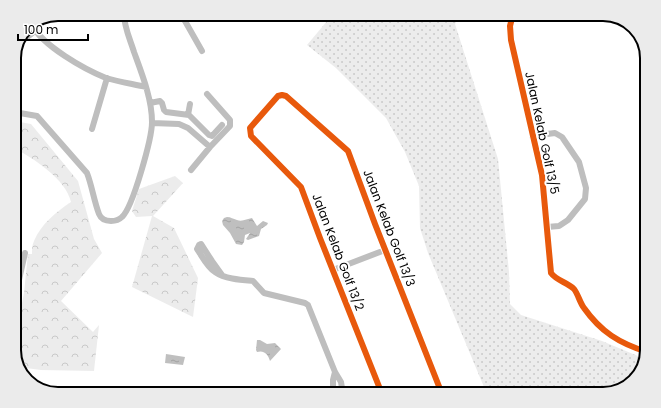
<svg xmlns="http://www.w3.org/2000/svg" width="661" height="408" viewBox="0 0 661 408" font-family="Poppins,sans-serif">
<defs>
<pattern id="grass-dots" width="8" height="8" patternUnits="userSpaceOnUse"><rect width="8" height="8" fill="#ececec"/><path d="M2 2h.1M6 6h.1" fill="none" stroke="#c9c9c9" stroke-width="1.8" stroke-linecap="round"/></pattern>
<pattern id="forest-crowns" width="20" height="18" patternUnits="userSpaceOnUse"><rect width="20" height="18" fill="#ececec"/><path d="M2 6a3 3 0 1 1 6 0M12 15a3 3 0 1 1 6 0" fill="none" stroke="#c9c9c9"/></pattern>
<pattern id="water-ripples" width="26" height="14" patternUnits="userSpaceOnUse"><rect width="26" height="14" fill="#bfbfbf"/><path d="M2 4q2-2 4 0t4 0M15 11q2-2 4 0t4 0" fill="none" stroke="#a2a2a2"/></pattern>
</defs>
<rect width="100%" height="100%" fill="#fff"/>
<path fill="url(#grass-dots)" d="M333,14H460L455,24L498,159L509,272L510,304L521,315L602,341L645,359L641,372L625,388L604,394H483L484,387L428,253L420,228L419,186L405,152L386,118L336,68L307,45Z"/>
<path fill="url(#forest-crowns)" d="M14,121L31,124L78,181L94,239L102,253L61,301L93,332L99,325L94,371L41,370L18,367L14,353V343L24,293L28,254H32C32,250 32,245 34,241C41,224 56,212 71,202C66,179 33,158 14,148Z
M175,176L183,183L153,216L174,228L198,278L193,317L132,287L152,216L136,217L132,211L139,189Z
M14,247L17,251L16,252L18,261L14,278Z"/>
<path fill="url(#water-ripples)" d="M227,217C231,217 233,219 237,220C242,222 247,219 252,218L257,226L263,221L268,223L267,225L261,229L259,236L248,240L246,239L250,233L245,235L244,242L242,245L236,244L230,233L223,225L222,221L224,218Z
M257,340H260L267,344L275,343L281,349L270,361C268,354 264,350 257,352L256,350Z
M166,354L185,357L183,365L165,363Z"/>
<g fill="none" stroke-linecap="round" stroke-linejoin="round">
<path stroke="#bebebe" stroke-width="6" d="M181,14L202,51
M244,14H261
M513,14L510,26L511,40L542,175L551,273C557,281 567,282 574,289C578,294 580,303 584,308C601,332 619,343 647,352
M32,25C43,46 84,69 106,78C119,82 133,84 146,87
M19,43L35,31
M150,103L160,101L162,103L164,110L166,112L189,115L209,135L212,136L222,125
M14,112L37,116L87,173C92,186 94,201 99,214C101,219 106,221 111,221C115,221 119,220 122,217C133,207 152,138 152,122C152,99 142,74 134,52C130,39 124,27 124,14
M188,115L190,104
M152,123L179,124L188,128L210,147L230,126V120L207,94
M92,129L107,78
M532,136L555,133L562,137L579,162L586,188L585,199L568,220L559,226L547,227
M191,170L210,147
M333,270L385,250
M222,275L212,261L201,244L199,245L197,249C202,256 207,267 215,272C225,279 241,280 253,281L264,293L305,303L308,305L335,372L341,382L343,394
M14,302L25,253
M333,394V380L335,372
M382,394L320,238L301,187L251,136L250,128L278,96L282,95L286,96L348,151L375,224L442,394"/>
<defs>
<path id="cycleway" d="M513,14L510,26L511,40L542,175L551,273C557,281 567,282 574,289C578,294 580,303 584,308C601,332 619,343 647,352
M382,394L320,238L301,187L251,136L250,128L278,96L282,95L286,96L348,151L375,224L442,394"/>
</defs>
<use href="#cycleway" stroke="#fff" stroke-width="8"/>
<use href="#cycleway" stroke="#e8590c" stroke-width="6"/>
</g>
<g text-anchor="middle" stroke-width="4" stroke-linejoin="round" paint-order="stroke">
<g font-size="12" fill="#000" stroke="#fff">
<text transform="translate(542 133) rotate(78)" y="4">Jalan Kelab Golf 13/5</text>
<text transform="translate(389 228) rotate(69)" y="4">Jalan Kelab Golf 13/3</text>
<text transform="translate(338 252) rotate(69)" y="4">Jalan Kelab Golf 13/2</text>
</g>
</g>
<path d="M0 0H661V408H0ZM58 21H603A37 37 0 0 1 640 58V350A37 37 0 0 1 603 387H58A37 37 0 0 1 21 350V58A37 37 0 0 1 58 21Z" fill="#ebebeb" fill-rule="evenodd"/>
<path fill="none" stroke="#000" stroke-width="2" d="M58 21H603A37 37 0 0 1 640 58V350A37 37 0 0 1 603 387H58A37 37 0 0 1 21 350V58A37 37 0 0 1 58 21Z"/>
<path d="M18 34v6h70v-6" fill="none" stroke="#000000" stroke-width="2"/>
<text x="24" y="34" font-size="12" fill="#000000" stroke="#ffffff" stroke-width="3" paint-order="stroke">100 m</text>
</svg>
